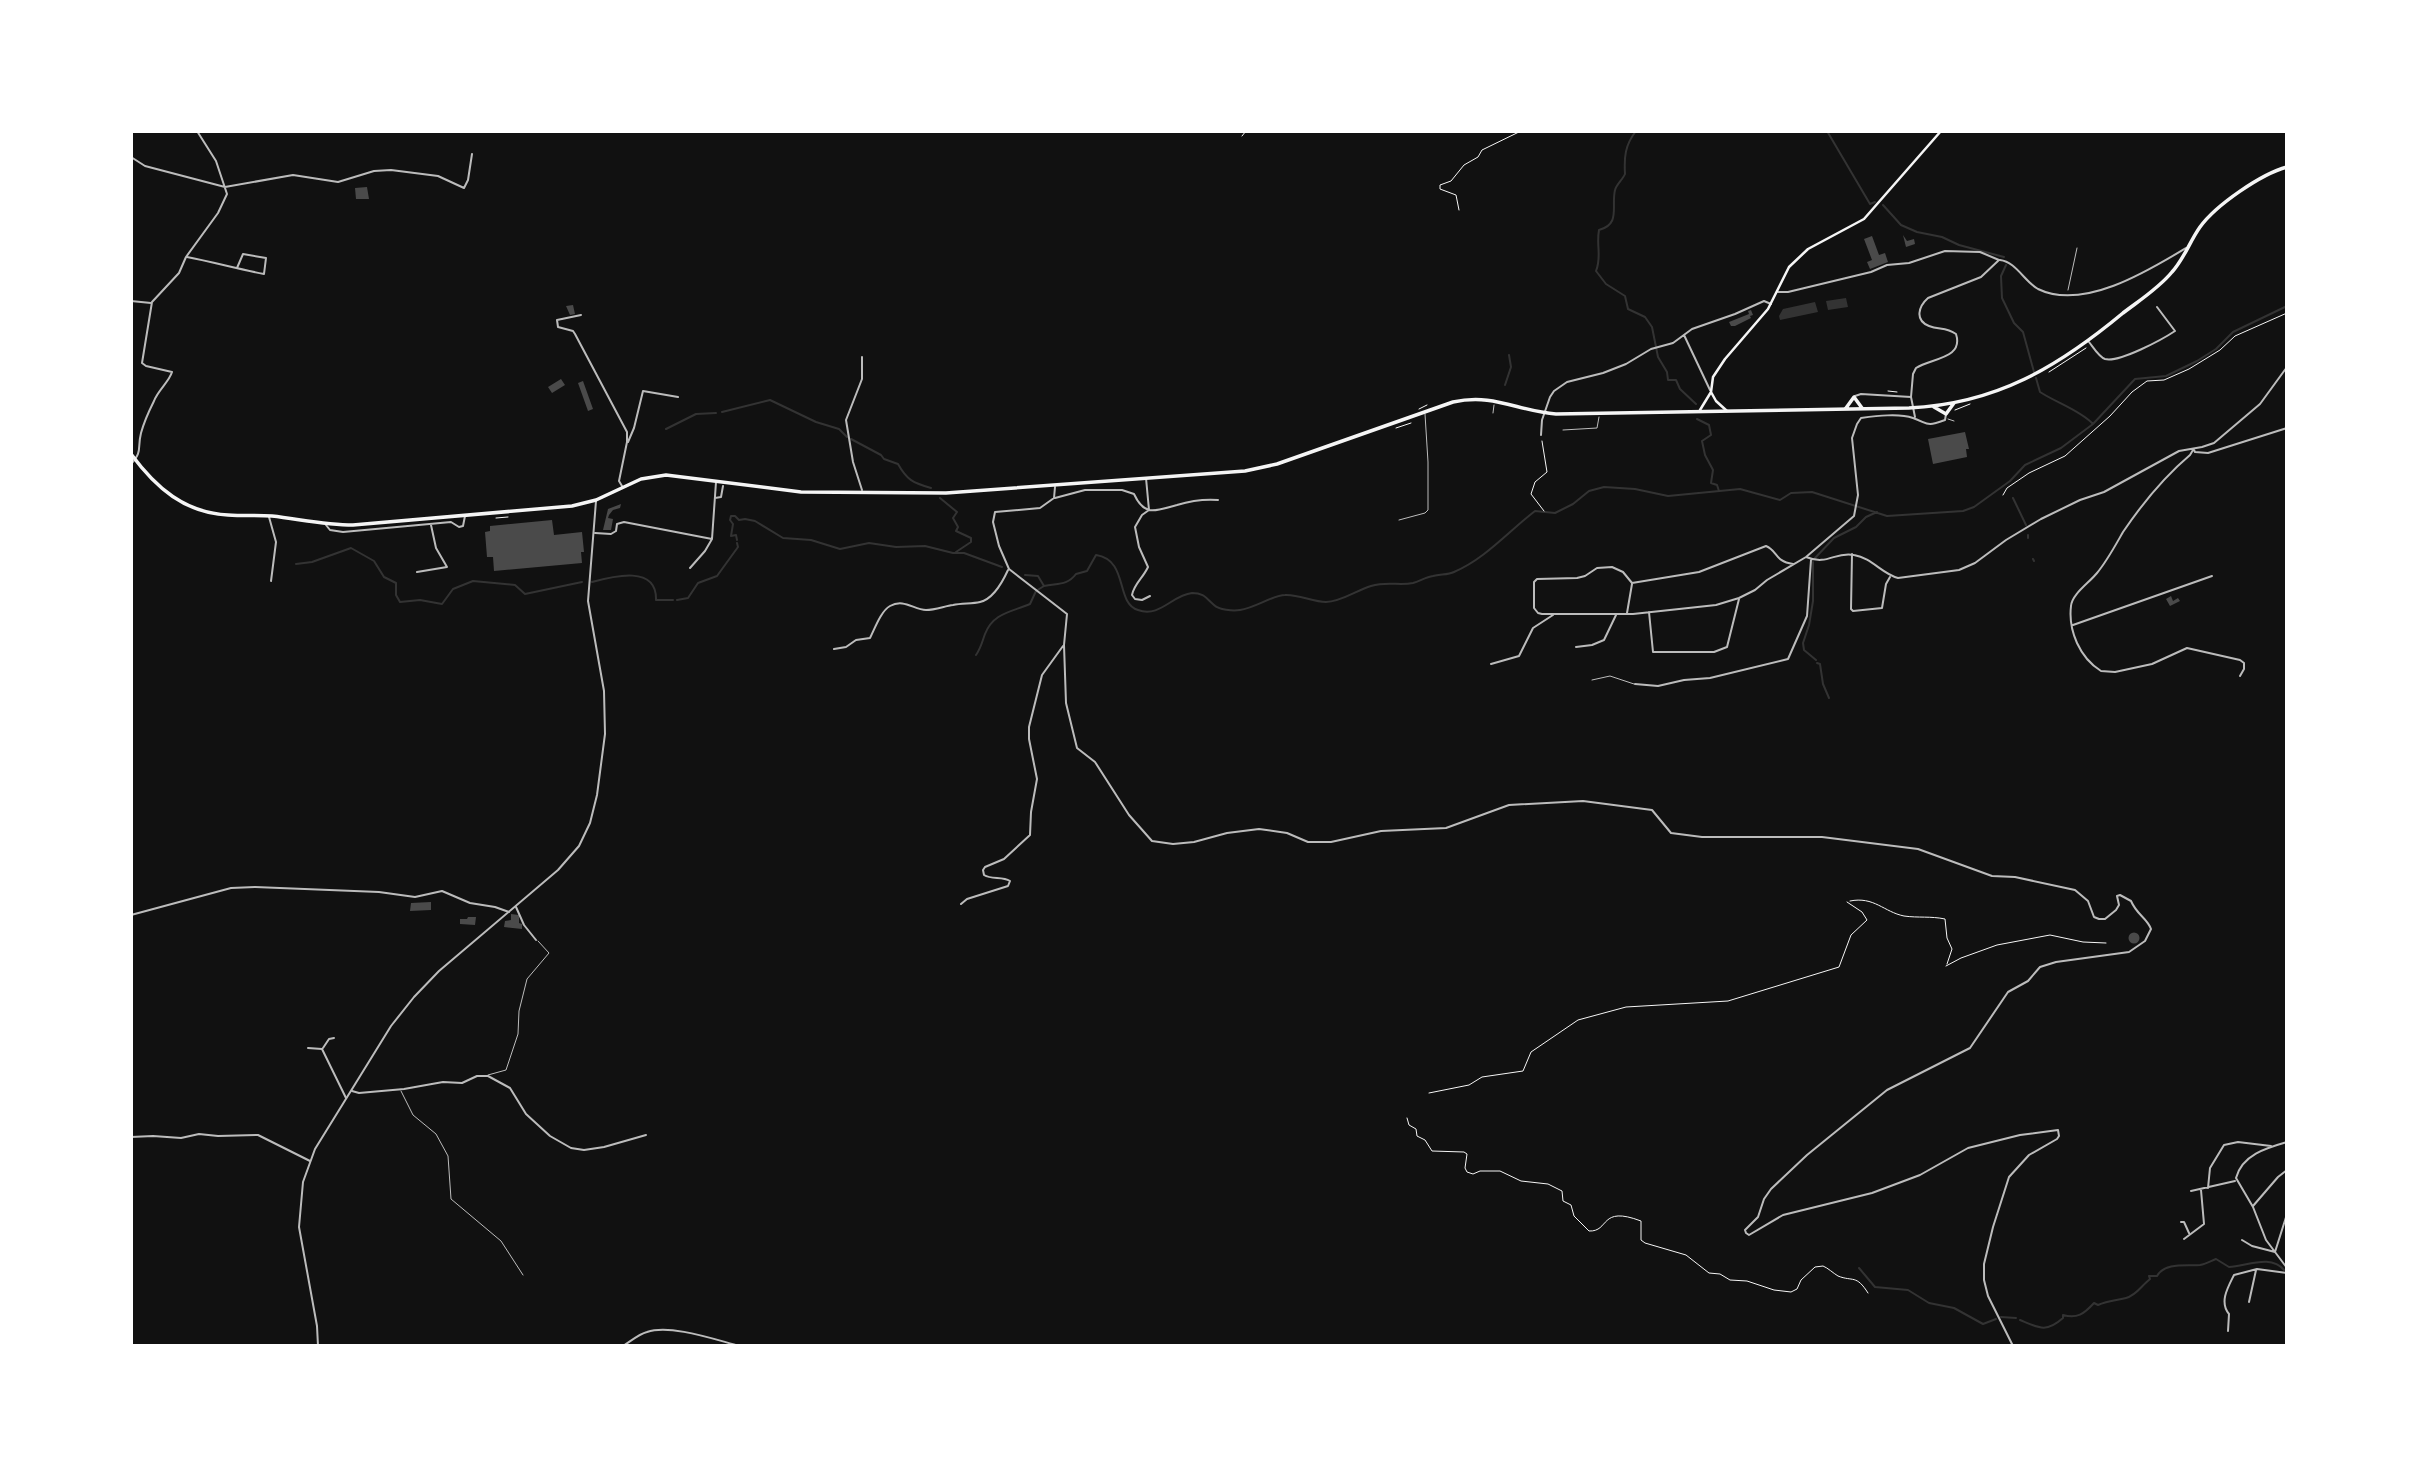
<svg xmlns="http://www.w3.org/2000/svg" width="2418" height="1477" viewBox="0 0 2418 1477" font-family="'Sofia Sans Condensed',sans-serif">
<rect width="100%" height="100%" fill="#111"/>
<path fill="#333" d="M1846,298L1848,307L1828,310L1826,301Z
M1815,302L1818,312L1780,320L1779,316L1783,309Z"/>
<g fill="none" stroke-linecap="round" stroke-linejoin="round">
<path stroke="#333" stroke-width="2" d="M1636,131C1625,145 1624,157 1625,174C1623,179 1616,185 1615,190C1611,207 1621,224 1599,230C1596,246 1602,256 1596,271L1606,284L1625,296L1628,309L1645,317L1652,327L1658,357L1667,372L1668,380H1676L1680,389L1696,404
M1827,131L1870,204L1875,202
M1883,205L1901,225L1917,232L1942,237L1959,245L2004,257
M2006,265L2001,276L2002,298L2014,323L2023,332L2034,372
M2036,378L2040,392C2057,403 2079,410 2092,423
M1505,385L1511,367L1509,355
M722,412L770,400L816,422L839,429L847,437
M1697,419L1709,425L1711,435L1702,441L1705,455L1713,470L1711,483L1717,485L1719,491
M666,429L696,414L716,413
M851,439L881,455L884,459L898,464C907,480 913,483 931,488
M940,498L957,512L953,518L958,527L956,531L971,538V542L956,552
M2013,498L2026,525
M2028,535V538
M737,540L736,535L731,536L733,524L730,520L731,516H735L739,520L745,519L755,521L783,538L811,540L840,549L869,543L896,547L925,546L953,553H964L1002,567
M1815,558L1834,538L1856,527L1866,517L1877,512
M2033,559L2034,561
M1813,562V601L1809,625L1803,643L1804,650L1816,660
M296,564L312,562L351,548L374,561L384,577L396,583V595L400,602L420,600L442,604L453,589L473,581L515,585L525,594L582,582
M1025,575L1038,576L1044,586C1057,583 1067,586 1076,574L1087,571L1096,555C1129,560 1115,603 1138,610C1160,618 1172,595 1192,593C1204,593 1206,598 1214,605C1219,610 1233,611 1240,610C1255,608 1273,595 1285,595C1298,594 1313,602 1326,602C1341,602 1357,590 1371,586C1388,581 1399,586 1413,583C1420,581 1426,577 1433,576C1440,574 1448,575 1454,572C1485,559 1509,531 1535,511L1555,513L1573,504L1589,491L1604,487L1635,489L1668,496L1740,489L1780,500L1791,493L1812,492L1887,516L1963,511L1974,507L2010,481L2025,465L2061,448L2093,424L2135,379L2166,376L2197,361L2216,349L2233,332L2287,306
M592,582C614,576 657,565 656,600H673
M677,600L688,598L698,583L717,576L738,547L737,543
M976,655C981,648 982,642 985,634C993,613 1011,612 1030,604L1036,591L1044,586
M1817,663L1820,664L1823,684L1829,698
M1859,1268L1875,1287L1908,1290L1929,1303L1954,1308L1983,1324L1996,1319
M2001,1317L2016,1318
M2020,1320C2039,1328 2046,1333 2063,1318V1315C2077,1319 2084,1314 2094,1303L2098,1305C2107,1301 2118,1300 2126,1298C2137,1295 2141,1286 2150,1279L2149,1276H2157C2165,1262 2186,1266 2200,1265C2206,1264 2211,1261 2216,1259L2229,1267C2247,1266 2271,1254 2284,1270"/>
</g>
<path fill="#4a4a4a" d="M367,187L369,199H356L355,188Z
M1903,235L1907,241L1914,239L1915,244L1906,247Z
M1872,236L1879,255L1885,253L1888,262L1870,269L1867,262L1872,260L1864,239Z
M573,305L575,314L570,315L566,306Z
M1751,310L1753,315L1750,316L1751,318L1735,326H1731L1729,322L1749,314L1748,311Z
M561,379L565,385L552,393L548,387Z
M583,381L593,409L588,411L578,383Z
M1965,432L1969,449H1966L1967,457L1933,464L1928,439Z
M621,504L620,508L613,510L609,515L608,518L613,519L611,530H603L608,509Z
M552,520L554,535L582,532L584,552H581L582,563L494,571L493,557H487L485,532L490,531V526Z
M2171,596L2173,601L2178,598L2180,601L2170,606L2166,599Z
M431,902V910L410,911L411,903Z
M511,914L519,915V923L522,924V929L504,927L505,921L511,920Z
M468,917H476L475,925L460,924V919H467Z
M2128.5 938a5.5 5.5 0 1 1 11 0a5.5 5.5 0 1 1-11 0Z"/>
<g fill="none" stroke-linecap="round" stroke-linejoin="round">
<path stroke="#f5f5f5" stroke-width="1" d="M1242,136L1246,131
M1459,210L1456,195L1440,189V185L1451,181L1464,165L1478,157L1482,150L1521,131
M2049,372L2086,348
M1888,391L1897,392
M1419,409L1427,405
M1955,410L1970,404
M1396,428L1411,423
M1542,441L1547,472L1535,482L1531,494L1544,511
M2003,495L2007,488L2029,473L2065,456L2110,416L2132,392L2147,381L2164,380L2189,369L2220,350L2235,336L2287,313
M496,518L508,517
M1850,901C1874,896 1884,912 1904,916C1918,918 1931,916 1945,919L1947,938L1952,949L1947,964
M1946,966L1961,958L1997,945L2050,935L2083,942L2106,943
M1429,1093L1469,1085L1482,1077L1523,1071L1531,1052L1578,1020L1626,1007L1728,1001L1839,967L1851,935L1867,920L1862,912L1847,902
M1407,1118L1409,1125L1416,1129L1417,1136L1425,1140L1432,1151L1464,1152L1467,1154L1465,1168L1467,1172L1473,1174L1480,1171H1500L1521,1181L1548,1184L1562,1191L1563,1201L1571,1205L1574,1216L1589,1231C1610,1232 1599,1205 1641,1221V1240L1645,1243L1686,1255L1709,1273L1720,1274L1730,1280L1747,1281L1774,1290L1791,1292L1797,1289L1801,1280L1815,1267L1823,1266C1828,1268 1833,1273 1838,1276C1853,1282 1856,1274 1868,1293"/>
<path stroke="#bcbcbc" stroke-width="1" d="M2068,290L2077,248
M1493,413L1494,405
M1948,419L1954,421
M1563,430L1597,428L1599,417
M1399,520L1425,513L1428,510V462L1425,414
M1592,680L1610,676L1634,684
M488,1075L506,1070L518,1034L519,1011L527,979L549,953L538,941
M401,1091L413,1115L436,1134L448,1156L451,1199L501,1241L523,1275"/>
<path stroke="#bcbcbc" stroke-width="2" d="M131,157L145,166L225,187L293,175L338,182L374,171L391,170L438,176L464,188L468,180L472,154
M187,257C213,262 238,269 264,274L266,258L243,254L237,268
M2000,260C2016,262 2024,281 2038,289C2083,311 2148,271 2186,248
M1778,292H1788L1871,272L1887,265L1909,263L1945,251L1980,252L1999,260L1981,277L1928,298C1919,306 1914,320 1929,326C1939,330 1946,327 1956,334C1964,359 1931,358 1916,368L1913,374L1911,397
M131,301L151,303
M581,315L557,320L558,327L573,331L575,334L627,432V442L619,481L622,486
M1684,335L1710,390
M2089,342C2093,347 2099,357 2105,359C2119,363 2163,339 2175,331L2157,307
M862,357V379L846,420L853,462L862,490
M1855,396L1861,394L1911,397L1915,417
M1541,435L1542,420L1550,397L1554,391L1567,382L1603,373L1626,364L1651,349L1673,343L1692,329L1735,314L1764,301L1771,304
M628,442L634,428L643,391L678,397
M2193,450L2190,455C2164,477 2142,504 2123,532C2115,546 2107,561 2097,573C2089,583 2072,594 2071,606C2068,631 2080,658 2101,671L2115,672L2152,664L2187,648L2240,660L2244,663V669L2240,676
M2194,450L2195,452L2208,453L2287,428
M131,464C143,451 137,449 141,433C144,422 149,411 154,401C158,390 169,382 172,372L146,366L142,363L152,302L179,273L186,257L218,213L227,194L216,161L197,131
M1146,478L1149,510L1142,515L1135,527L1139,547L1148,567C1143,578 1134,584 1132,595L1135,599L1142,600L1150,596
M131,481L132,509
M1055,487L1054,498L1040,508L995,512L993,522L999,546L1009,569L1067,614L1064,645L1066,703L1077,748L1095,762L1129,815L1152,841L1173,844L1194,842L1227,833L1259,829L1287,833L1308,842H1331L1381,831L1446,828L1509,805L1583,801L1652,810L1671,833L1702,837H1822L1918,849L1992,876L2015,877L2075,890L2088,901L2094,917L2099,919H2105L2116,910L2119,905L2117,896L2120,895L2131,901C2137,915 2147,918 2151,929L2145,941L2129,952L2056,962L2040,967L2028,981L2008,992L1970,1048L1887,1090L1807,1155L1771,1189L1764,1199L1758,1217L1745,1230L1746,1233L1749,1235L1783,1215L1872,1193L1920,1175L1968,1148L2020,1135L2058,1130L2059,1136L2057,1139L2029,1155L2009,1177L1993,1227L1984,1264V1280L1988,1296L2013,1346
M715,498L721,497L723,486
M1055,498L1085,490H1122L1134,494C1145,518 1157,510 1177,505C1190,501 1205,499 1218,500
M269,517L276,542L271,581
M326,525L330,530L343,532L451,522L459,527L463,526L465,516
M595,533L611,534L616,531L617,524L624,522L712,539
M1852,554L1851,609L1853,611L1882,608L1886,584L1890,577
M1806,557C1828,566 1835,551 1854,555C1872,558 1882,574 1898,578L1959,570L1975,563L2006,540L2041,519L2080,500L2104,492L2179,451L2202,447L2214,443L2260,404L2287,367
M1793,564C1774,561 1778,551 1766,546L1699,572L1632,583L1623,572L1612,567L1597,568L1585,576L1577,578L1537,579L1534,582V608L1538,613L1542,614H1633L1716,605L1739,598L1755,590L1767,580L1806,557L1854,516L1858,495L1852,438L1857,424L1861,418C1876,416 1899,413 1913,418C1930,424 1925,427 1945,420L1946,414
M690,568L705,551L712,539L716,482
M417,572L447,567L436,548L431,525
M1649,612L1653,652H1714L1727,647L1739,599
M1627,613L1632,584
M2073,625L2212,576
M1576,647L1592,645L1604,640L1616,615
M834,649L846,647L856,640L870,638C875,628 881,611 890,606C904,598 914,610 926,610C935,610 945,606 953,605C962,603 972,604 980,602C993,599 1003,581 1008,570
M1491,664L1519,656L1533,628L1553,615
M1635,684L1658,686L1684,680L1710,678L1788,659L1807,616L1811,560
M961,904L967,899L1008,886L1010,881C1002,876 992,880 984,875L983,870L985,867L1004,859L1030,835L1031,812L1037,779L1029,739V727L1042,675L1063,646
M516,907L524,925L536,940
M131,915L231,888L255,887L379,892L415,897L442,891L470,903L495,907L509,912
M308,1048L322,1049L346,1098
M323,1048L329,1039L334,1038
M352,1091L359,1093L404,1089L443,1082L462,1083L477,1076H488L510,1088L526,1114L550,1136L571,1148L584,1150L604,1147L646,1135
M131,1137L153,1136L181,1138L199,1134L218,1136L258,1135L310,1161
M2287,1142C2266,1148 2242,1155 2236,1178L2253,1207L2266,1240L2287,1268
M2208,1188L2210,1168L2224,1145L2238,1142L2271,1146
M2191,1191L2235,1181
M2253,1206L2278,1177L2287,1170
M2181,1222H2184L2189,1233
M2184,1239L2204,1224L2201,1190
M2242,1240L2252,1246L2275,1252L2287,1214
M2249,1302L2256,1270
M2228,1331L2229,1314C2219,1302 2228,1287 2234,1275L2257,1269L2287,1273
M623,1346C631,1341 639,1334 647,1332C671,1324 716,1340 740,1346"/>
<path stroke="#bcbcbc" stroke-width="2" d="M318,1346L317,1326L299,1227L303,1182L315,1149L391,1026L414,997L439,971L558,870L579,846L590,823L597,795L605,734L604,691L588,601L596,501"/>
<path stroke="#f5f5f5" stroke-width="2.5" d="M1700,410L1711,392
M1727,411L1716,401L1711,392L1713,377L1725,359L1768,309L1789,267L1808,249L1864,219L1941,131"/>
<path stroke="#f5f5f5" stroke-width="3.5" d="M1934,407L1946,414L1954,403
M1846,408L1854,397L1862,408
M131,454C156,488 185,513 228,515C243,516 257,515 272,516C299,519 325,525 353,525L572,506L596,500L641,479L666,475L801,492L946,493L1245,471L1277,464L1453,402C1494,393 1517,411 1556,414L1909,408C1996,404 2058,367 2123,313C2140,300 2159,288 2172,272C2184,259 2190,241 2200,227C2216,205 2261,174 2287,167"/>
</g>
<rect width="2418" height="1477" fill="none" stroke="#ffffff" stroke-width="266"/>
</svg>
